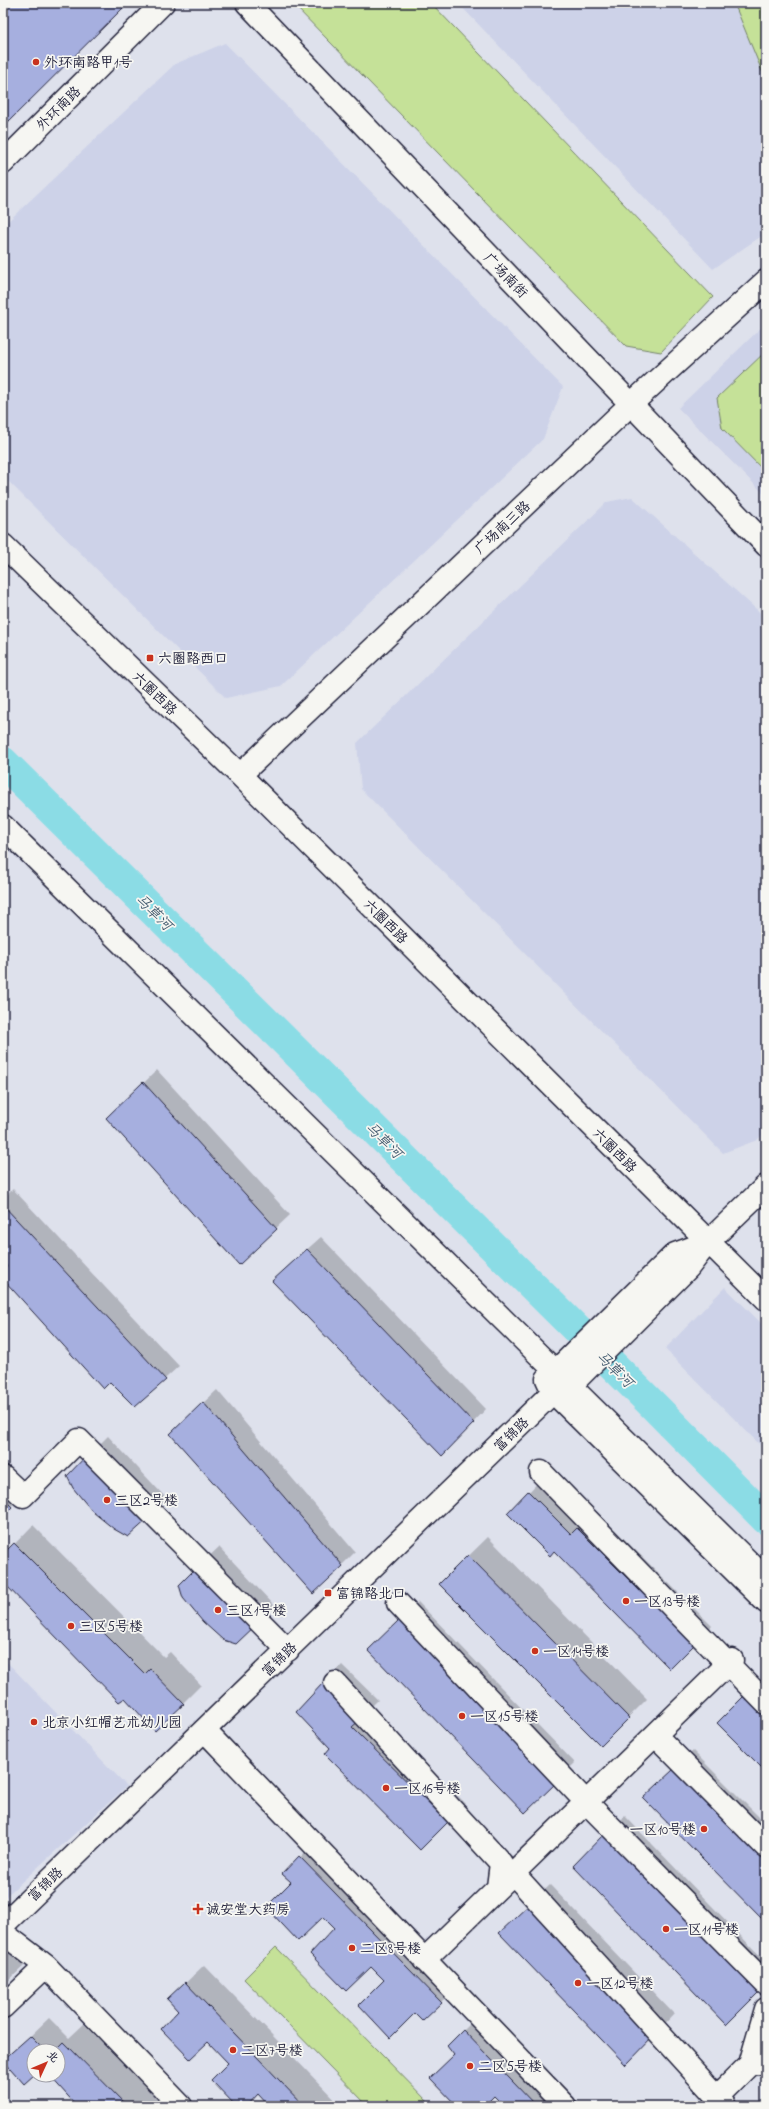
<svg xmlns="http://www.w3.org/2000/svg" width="769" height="2109" viewBox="0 0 769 2109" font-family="'Indie Flower','LXGW WenKai TC',sans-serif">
<rect width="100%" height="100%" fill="#dee1ec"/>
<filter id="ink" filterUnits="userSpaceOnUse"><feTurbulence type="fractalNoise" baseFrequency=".025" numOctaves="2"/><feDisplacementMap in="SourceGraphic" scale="8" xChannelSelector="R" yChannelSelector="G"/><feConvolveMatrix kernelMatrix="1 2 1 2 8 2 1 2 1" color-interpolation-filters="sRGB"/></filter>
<g filter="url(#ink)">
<path fill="#cdd2e8" d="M458,3H766V233L713,269Z
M225,43L563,387L543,439L281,686L226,698L3,476V226L175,64Z
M766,323V496L678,408Z
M632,497L766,618V1131L757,1140L723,1153L361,789L357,743L607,502Z
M725,1287L766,1328V1451L665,1349Z
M3,1658L127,1786L3,1899Z"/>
<path fill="#c5e198" stroke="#74826a" d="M292,3H431L713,297L661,352L626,346Z
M734,3H766V81Z
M766,351V473L722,428L717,398Z
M276,1947L432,2106H368L244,1979Z"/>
<path fill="#0003" d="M157,1070L290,1215L239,1263L108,1118Z
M13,1189L179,1366L135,1406L3,1278V1273L8,1266L3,1261V1199Z
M321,1237L486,1409L455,1442L286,1268Z
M217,1390L355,1552L342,1565L184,1421Z
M108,1436L167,1499L149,1517L68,1476Z
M3,1460L30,1488L3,1514Z
M547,1473L591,1516L596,1511L712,1626L670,1668L554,1550L509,1513Z
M33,1525L164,1657L170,1652L201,1685L183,1703L125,1696L3,1580V1556Z
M488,1537L647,1699L601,1745L440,1584Z
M219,1547L274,1605L256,1624L199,1566Z
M418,1602L575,1763L525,1812L369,1650Z
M342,1665L378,1700L370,1708L465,1803L420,1849L331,1748L297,1712Z
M766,1676V1770L719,1723Z
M693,1751L766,1824V1921L644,1798Z
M625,1816L766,1962V1984L574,1866Z
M319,1838L460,1984L441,2002L415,2012L284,1874Z
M550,1885L674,2014L645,2045L500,1933Z
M3,1940L26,1964L3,1986Z
M204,1965L341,2106H271L258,2093L245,2106H238L229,2063L169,1999Z
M482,2012L573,2106H506L494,2094L482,2106H459L456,2055L448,2046Z
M49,2018L69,2038L84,2024L164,2106H78L50,2075H58V2051H34V2073L4,2061Z"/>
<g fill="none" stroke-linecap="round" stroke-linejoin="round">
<path stroke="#8bdce5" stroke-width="31" d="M3,762L647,1399L766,1519"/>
</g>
<path fill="#a6afdf" stroke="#22223b" d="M3,3H128L3,127Z
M3,114L9,121L3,126Z
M143,1082L277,1229L239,1265L106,1118Z
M3,1205L166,1380L135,1407L110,1382L103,1389L3,1279V1271L7,1266L3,1262Z
M307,1249L474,1423L442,1456L272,1281Z
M203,1402L343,1566L313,1594L170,1434Z
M88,1454L149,1518L128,1537L114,1529L93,1512L73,1488L67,1476Z
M528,1491L571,1534L577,1528L694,1645L670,1669L554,1551L550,1556L507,1513Z
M3,1498L12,1507L3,1516Z
M14,1543L145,1674L150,1669L184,1704L155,1731L125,1698L119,1702L3,1582V1554Z
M468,1555L629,1718L601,1746L439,1584Z
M200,1564L257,1624L236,1644L223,1640L203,1622L183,1598L179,1585Z
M399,1620L557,1782L525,1813L368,1650Z
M323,1683L360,1720L352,1727L448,1822L420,1850L325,1754L330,1748L296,1712Z
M746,1694L766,1713V1772L717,1723Z
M674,1769L766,1861V1923L643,1798Z
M605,1833L759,1992L726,2025L573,1866Z
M299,1856L442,2003L423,2021L415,2013L390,2038L359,2005L384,1980L371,1967L346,1991L310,1954L334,1928L323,1917L298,1941L266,1907L291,1882L282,1874Z
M531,1903L656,2034L626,2065L499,1933Z
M3,1978L8,1983L3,1988Z
M185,1982L304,2106H269L258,2094L247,2106H236L211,2080L228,2063L208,2042L190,2059L161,2029L178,2011L167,1999Z
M463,2030L536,2106H504L494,2096L484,2106H457L430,2078L454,2055L447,2046Z
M30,2036L45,2051H34V2075L24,2084L3,2060Z
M64,2042L127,2106H77L49,2075H58V2051H55Z"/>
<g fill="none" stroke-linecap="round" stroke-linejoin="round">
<defs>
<path id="minor" d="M247,3L766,545
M3,163L163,3
M3,545L240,775L766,1299
M240,775L630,405L766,281
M3,826L766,1579
M547,1379L553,1392L766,1602
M555,1387L563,1364L675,1254L708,1242
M541,1472L766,1703
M3,1477L23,1496L79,1440L288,1650
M398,1603L586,1802L766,1984
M335,1683L501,1863L498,1887
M205,1731L565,2106
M655,1735L766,1847
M513,1873L717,2097
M3,1925L553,1392L577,1379L688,1268L708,1242L766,1186
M3,1933L46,1966L181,2106
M424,1960L732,1660
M3,2007L46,1966
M750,2064L766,2009
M725,2106L717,2097L750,2064L766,2062"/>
</defs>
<use href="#minor" stroke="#22223b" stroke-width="25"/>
<use href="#minor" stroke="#f6f6f2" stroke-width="22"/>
</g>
</g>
<g fill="#c8321e" stroke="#f6f6f2" stroke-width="1.5">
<circle cx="36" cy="62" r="4"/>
<rect x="146" y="654" width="8" height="8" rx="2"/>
<circle cx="107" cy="1500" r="4"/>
<rect x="324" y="1589" width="8" height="8" rx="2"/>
<circle cx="626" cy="1601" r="4"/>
<circle cx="218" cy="1610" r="4"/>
<circle cx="71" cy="1626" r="4"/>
<circle cx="535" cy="1651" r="4"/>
<circle cx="462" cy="1716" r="4"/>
<circle cx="34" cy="1722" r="4"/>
<circle cx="386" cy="1788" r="4"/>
<circle cx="704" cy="1829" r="4"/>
<path d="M196 1903h4v4h4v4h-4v4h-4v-4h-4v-4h4z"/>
<circle cx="666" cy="1929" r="4"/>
<circle cx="352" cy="1948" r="4"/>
<circle cx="578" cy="1983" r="4"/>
<circle cx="233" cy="2050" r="4"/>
<circle cx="470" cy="2066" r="4"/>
</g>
<g text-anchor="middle" stroke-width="3.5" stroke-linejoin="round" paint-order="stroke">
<g font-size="14" fill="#22223b" stroke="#f6f6f2" text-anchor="start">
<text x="44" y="67">外环南路甲1号</text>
<text x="158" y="663">六圈路西口</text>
<text x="115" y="1505">三区2号楼</text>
<text x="336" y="1598">富锦路北口</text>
<text x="634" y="1606">一区13号楼</text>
<text x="226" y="1615">三区1号楼</text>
<text x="79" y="1631">三区5号楼</text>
<text x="543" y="1656">一区14号楼</text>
<text x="470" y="1721">一区15号楼</text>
<text x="42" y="1727">北京小红帽艺术幼儿园</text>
<text x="394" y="1793">一区16号楼</text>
<text x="696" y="1834" text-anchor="end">一区10号楼</text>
<text x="206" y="1914">诚安堂大药房</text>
<text x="674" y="1934">一区11号楼</text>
<text x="360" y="1953">二区8号楼</text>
<text x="586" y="1988">一区12号楼</text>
<text x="241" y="2055">二区7号楼</text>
<text x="478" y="2071">二区5号楼</text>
</g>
<g font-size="14" fill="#22223b" stroke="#f6f6f2">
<text transform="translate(58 108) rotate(-45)" y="5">外环南路</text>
<text transform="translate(506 275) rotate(46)" y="5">广场南街</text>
<text transform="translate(502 527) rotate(-43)" y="5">广场南三路</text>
<text transform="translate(155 693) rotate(44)" y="5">六圈西路</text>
<text transform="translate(386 921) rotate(45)" y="5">六圈西路</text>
<text transform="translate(615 1150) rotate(45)" y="5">六圈西路</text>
<text transform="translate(511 1434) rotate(-44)" y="5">富锦路</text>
<text transform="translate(279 1659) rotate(-44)" y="5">富锦路</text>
<text transform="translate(45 1884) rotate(-44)" y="5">富锦路</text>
</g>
<g font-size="15" font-style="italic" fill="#425a6e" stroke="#f6f6f2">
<text transform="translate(154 912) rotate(45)" y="5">马草河</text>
<text transform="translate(384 1140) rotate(45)" y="5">马草河</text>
<text transform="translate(615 1369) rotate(45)" y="5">马草河</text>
</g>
</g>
<rect width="769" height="2109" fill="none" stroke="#f6f6f2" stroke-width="16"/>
<rect x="8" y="8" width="753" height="2093" fill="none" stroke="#22223b" stroke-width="1.5" filter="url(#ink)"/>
<g transform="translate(46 2063) rotate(46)"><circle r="19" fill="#f6f6f2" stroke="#a1a1a9"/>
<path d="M0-3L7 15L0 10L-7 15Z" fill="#c8321e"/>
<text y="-6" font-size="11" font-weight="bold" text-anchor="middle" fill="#22223b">北</text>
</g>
</svg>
